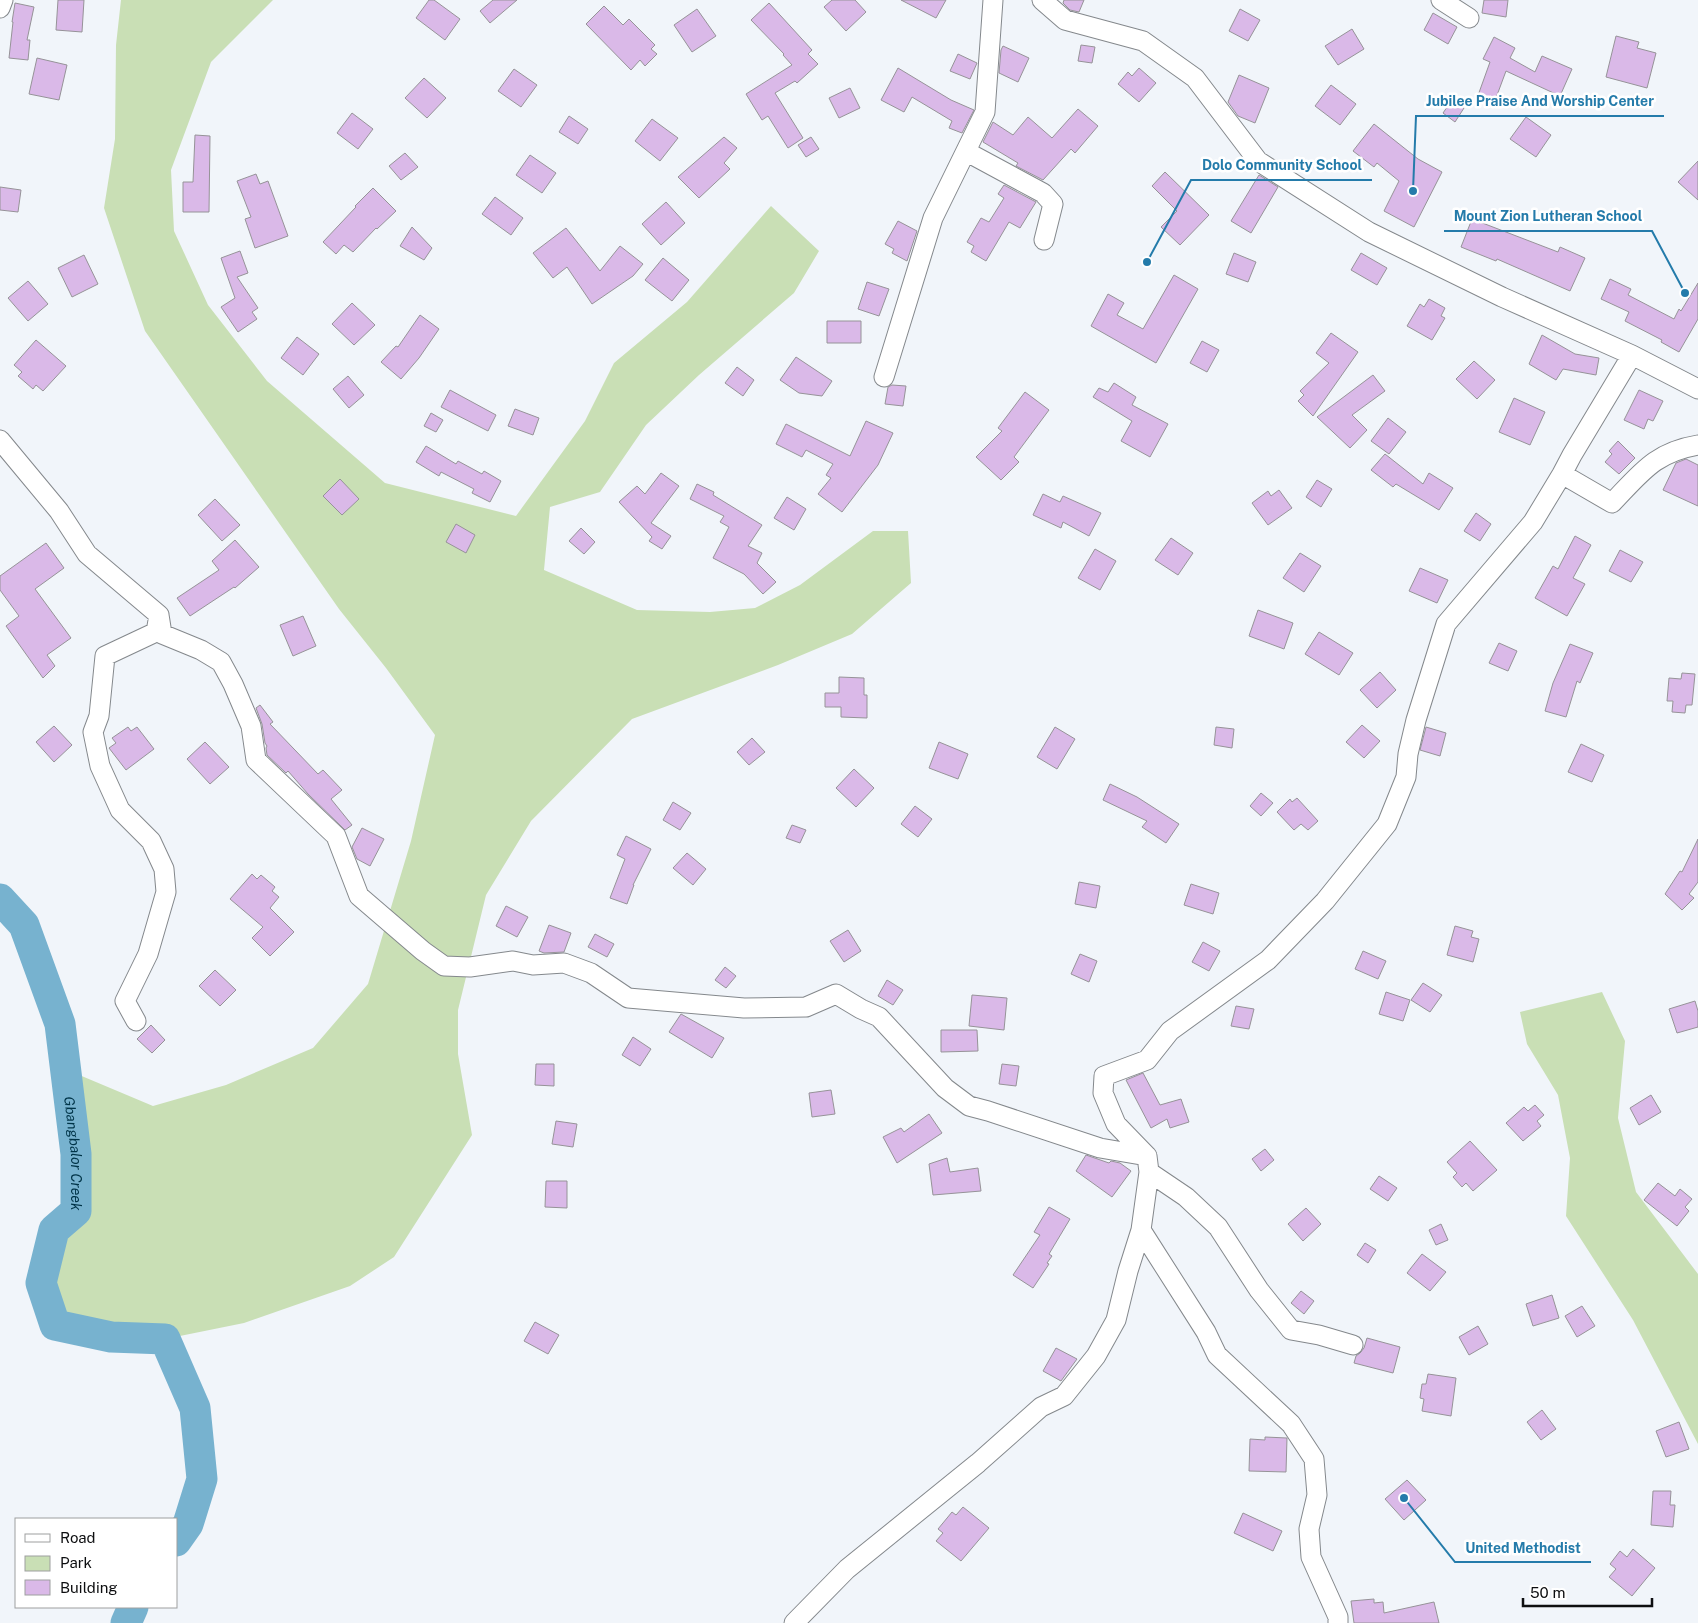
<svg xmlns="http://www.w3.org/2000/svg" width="1698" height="1623" viewBox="0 0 1698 1623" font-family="'Public Sans',sans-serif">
<rect width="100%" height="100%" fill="#f1f5fa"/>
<path fill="#c9dfb5" d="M121,0H273L211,62L171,170L174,231L208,305L267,381L385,483L516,516L585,421L614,363L687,302L771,206L819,251L794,293L699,375L646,425L600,492L550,507L544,570L637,610L710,612L755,608L800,585L873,531H908L911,583L852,634L778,665L632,719L531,821L486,895L458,1010V1054L472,1135L394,1257L350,1286L244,1323L165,1339L111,1337L55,1325L41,1283L54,1230L76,1210V1154L65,1069L153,1106L226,1085L313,1048L368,984L411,841L435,735L386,668L339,609L145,331L104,208L115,139L116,45Z
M1602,992L1625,1041L1618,1118L1636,1192L1698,1274V1444L1633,1320L1566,1216L1570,1158L1558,1095L1527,1044L1520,1012Z"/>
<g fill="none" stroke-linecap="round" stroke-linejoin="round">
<g stroke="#77b2cf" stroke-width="31">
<path id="s1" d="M0,899L24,925L60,1024L76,1154V1211L54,1230L41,1283L55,1325L111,1337L165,1339L195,1408L202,1479L188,1524L176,1541"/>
<path d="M126,1623L133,1607"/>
</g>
</g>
<path fill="#dab9e8" stroke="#969398" d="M58,0H84L82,32L56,30Z
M429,0H434L460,19L445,40L416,18Z
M493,0H517L490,23L480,11Z
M832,0H855L866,12L846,31L824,7Z
M901,0H946L936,18Z
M1064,0H1084L1079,12L1070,10L1063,3Z
M1484,0H1508L1506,17L1482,13Z
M15,3L34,7L27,40H30L28,60L9,58L13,22H12Z
M769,3L812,50L808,54L818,64L797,83L795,81L775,93L803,138L788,148L768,116L762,120L746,94L792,65L783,55L784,54L751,20Z
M604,6L623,25L629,19L655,45L651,49L657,54L645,66L640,60L631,70L586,24Z
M697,9L716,36L692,52L674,25Z
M1240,9L1260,20L1248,41L1229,31Z
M1433,13L1457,27L1448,44L1424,30Z
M1352,29L1364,49L1338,65L1325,46Z
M1616,36L1639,42L1637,48L1656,53L1647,88L1606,77Z
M1494,37L1515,48L1510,58L1535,72L1542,56L1572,69L1560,96L1506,71L1493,106L1476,101L1490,62L1483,59Z
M1081,45L1095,47L1092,63L1078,61Z
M1003,46L1029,58L1018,82L999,73L1001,50Z
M958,54L977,63L970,79L950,71Z
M37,58L67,65L59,100L29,94Z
M898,68L951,100L974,110L962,133L949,128L952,121L912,97L904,112L881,100Z
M1139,68L1156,83L1139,102L1118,84L1128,72L1132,76Z
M514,69L537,85L521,107L498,91Z
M1239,75L1269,88L1255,123L1238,116L1228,102Z
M424,78L446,98L427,118L405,98Z
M1331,85L1356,104L1340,125L1315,106Z
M850,88L860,108L839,118L829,98Z
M1452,100L1464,108L1455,122L1443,113Z
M1078,109L1098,126L1075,153L1071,149L1043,180L1016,166L1018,163L983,142L993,122L1013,135L1028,117L1052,138Z
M352,113L373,129L358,149L337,133Z
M569,116L588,129L578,144L559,132Z
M1526,117L1551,135L1536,157L1510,139Z
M652,119L678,138L660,161L635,141Z
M1374,124L1418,159L1442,172L1414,227L1384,211L1399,181L1377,163L1374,167L1353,151Z
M195,135L210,136L209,212H183V182H193Z
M724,137L737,148L724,163L730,169L699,198L678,177Z
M811,137L819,149L806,157L798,145Z
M405,153L418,167L401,180L389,166Z
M530,155L556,173L542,193L516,175Z
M1698,161V200L1678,182Z
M1165,172L1209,215L1180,245L1161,227L1177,211L1152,186Z
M256,174L260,184L268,181L288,236L255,248L245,219L251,217L237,181Z
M1259,175L1278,187L1251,233L1231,221Z
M1004,185L1036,202L1020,228L1009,222L986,261L971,252L974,246L967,242L981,218L989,222L1004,198L998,194Z
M0,187L21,190L18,212L0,210Z
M373,188L396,211L377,229L376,228L353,252L344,245L336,254L323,242L356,207L355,206Z
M495,197L523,218L511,235L482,214Z
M666,202L685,223L661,245L642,224Z
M1472,219L1558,252L1560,247L1585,258L1570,291L1497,259L1496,261L1461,247Z
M898,221L917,231L907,261L892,253L894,249L885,244Z
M412,227L432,248L424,260L400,246Z
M566,228L600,271L620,246L643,264L633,276L592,304L567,267L553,278L533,253Z
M240,251L248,273L237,277L258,308L252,312L257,319L238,332L221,307L235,298L221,258Z
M1234,253L1256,262L1248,282L1226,274Z
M1361,253L1387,268L1377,285L1351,270Z
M84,255L98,284L72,297L58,268Z
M663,258L689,280L672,301L645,280Z
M1174,275L1198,289L1156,363L1091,326L1108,294L1124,303L1117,315L1143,329Z
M1610,279L1631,289L1628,295L1674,319L1679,309L1681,311L1698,283V319L1679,352L1661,342L1662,340L1625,321L1629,312L1601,299Z
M28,281L48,304L28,321L8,298Z
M867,282L889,289L879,316L858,309Z
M1429,299L1445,308L1441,316L1445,318L1432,340L1407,326L1420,304L1424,307Z
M352,303L375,325L354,345L332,324Z
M420,315L439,329L419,358L401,379L381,362L396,346L398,347Z
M827,321H861V343H827Z
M1331,333L1358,352L1313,416L1298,401L1304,395L1300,391L1329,363L1316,353Z
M1542,335L1575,354L1599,358L1596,375L1563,369L1556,380L1529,364Z
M297,337L319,354L303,375L281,358Z
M36,340L66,366L43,391L36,385L33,389L18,376L22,372L14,365Z
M1202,341L1219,350L1207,372L1190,363Z
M796,357L832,381L822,396L799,393L780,380Z
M1474,361L1495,380L1477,399L1456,379Z
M737,367L754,380L743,396L725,383Z
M1373,375L1385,391L1352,415L1367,430L1350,448L1317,417Z
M348,376L364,395L349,408L333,389Z
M1114,383L1136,397L1132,405L1168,424L1150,457L1121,441L1132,421L1093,397L1099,388L1108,392Z
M892,385L906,386L903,406L885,404L888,387Z
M450,390L496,415L488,431L441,407Z
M1639,390L1663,401L1653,421L1648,419L1644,429L1624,420Z
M1025,392L1049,410L1014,457L1019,462L1001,480L976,457L1002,431L998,428Z
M1514,398L1545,412L1530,445L1499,432Z
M515,409L539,418L533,435L508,426Z
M431,413L443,420L436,432L424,426Z
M1388,418L1406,432L1389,454L1371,441Z
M866,421L893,433L878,465L842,512L818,494L831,478L826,475L833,464L806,450L802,457L776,444L786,424L850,456Z
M1618,441L1635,458L1619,474L1605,462L1612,454L1609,451Z
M426,446L456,464L458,461L482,474L484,471L501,481L490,502L472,493L474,489L441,472L439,476L416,462Z
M1385,454L1423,484L1429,473L1453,488L1439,510L1396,484L1393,487L1371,470Z
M1686,459L1698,465V506L1663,490L1676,463Z
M661,473L679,486L651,523L671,536L662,549L649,541L652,537L619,502L637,486L645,494Z
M340,479L359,499L342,515L323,496Z
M1317,480L1332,489L1321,507L1306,497Z
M697,484L714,492L713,495L762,525L748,546L762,553L757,563L776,582L763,594L744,574L713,558L729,527L720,522L724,516L690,499Z
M1279,490L1292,508L1268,525L1252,503L1268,491L1271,496Z
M1043,494L1060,502L1063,496L1101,513L1089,536L1063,522L1061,528L1033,515Z
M787,497L806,509L794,530L774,518Z
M215,499L240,525L222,541L198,515Z
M1476,513L1491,524L1480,541L1464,531Z
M456,524L475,535L466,553L446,542Z
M581,528L595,542L584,554L569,541Z
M1575,536L1591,545L1573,578L1585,584L1567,616L1535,598L1553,566L1558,569Z
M1171,538L1193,553L1178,575L1155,560Z
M235,540L259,567L235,588L234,587L190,616L177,598L219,570L212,561Z
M46,543L64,568L35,589L71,638L47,655L55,666L43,678L6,626L19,616L0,590V576Z
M1095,549L1116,561L1100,590L1078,578Z
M1620,550L1643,562L1631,582L1609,571Z
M1300,553L1321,566L1304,592L1283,578Z
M1420,568L1448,580L1437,603L1409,591Z
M1258,610L1293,623L1284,649L1249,636Z
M303,616L316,646L293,656L280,625Z
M1319,632L1353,653L1339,675L1305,654Z
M1499,643L1517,651L1508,671L1489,663Z
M1570,644L1593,653L1580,683L1577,681L1566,717L1545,711L1553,683Z
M1380,672L1396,690L1377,708L1360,690Z
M1682,673L1695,674L1692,705H1686L1685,713L1672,712L1673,701H1667L1669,678L1681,679Z
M839,677L864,678V695H867V718L841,717V707H825V693H839Z
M260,705L273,722L270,724L318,774L323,770L342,790L331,799L352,825L345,830L308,794L288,771L286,773L267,755L266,748L267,746L265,743L262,724L256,708Z
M1362,725L1380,741L1364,758L1346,742Z
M54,726L72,745L54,762L36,742Z
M128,727L131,731L137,727L154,749L126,770L109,748L116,743L112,738Z
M1055,727L1075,739L1057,769L1037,757Z
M1216,727L1234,729L1232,748L1214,745Z
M1426,727L1446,733L1440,756L1420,750Z
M752,738L765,752L749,765L737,752Z
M205,742L229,767L210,784L187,759Z
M939,742L968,754L958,779L929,768Z
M1581,744L1604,755L1592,782L1568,772Z
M854,769L874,788L856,807L836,788Z
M1110,784L1137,797L1179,824L1166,843L1142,827L1147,821L1103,800Z
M1261,793L1273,803L1261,816L1250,806Z
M1297,798L1318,821L1308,830L1301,824L1294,830L1277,812L1290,799L1292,802Z
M673,802L691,813L680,830L663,820Z
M915,806L932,819L918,837L901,824Z
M792,825L806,830L800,843L786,838Z
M362,828L384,839L370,866L357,859L352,847Z
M626,836L651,849L633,885H634L627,904L610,898L625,859L617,855Z
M1698,839V882L1689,894L1694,898L1682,910L1665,894L1680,871L1682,872Z
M687,853L706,869L693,885L673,868Z
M252,874L257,879L261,875L275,887L272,891L279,897L270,908L294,932L270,956L252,938L263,927L230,899Z
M1079,882L1100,886L1096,908L1075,904Z
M1191,884L1219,893L1213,914L1184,905Z
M506,906L528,917L517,937L496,926Z
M549,925L571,933L564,952L544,953L539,951Z
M1455,926L1473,931L1471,937L1479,939L1473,962L1447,955Z
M848,930L861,951L844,962L830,941Z
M595,934L614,944L607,957L588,947Z
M1203,942L1220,951L1209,971L1192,962Z
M1363,951L1386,961L1378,979L1355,969Z
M1080,954L1097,961L1089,982L1071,974Z
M725,967L736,976L726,988L715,980Z
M215,970L236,990L220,1006L199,986Z
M887,980L903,990L893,1005L878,996Z
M1423,983L1442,995L1430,1012L1411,1000Z
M1386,992L1410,1000L1403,1021L1379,1014Z
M972,995L1007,998L1004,1030L969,1026Z
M1695,1001L1698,1011V1027L1677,1033L1669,1009Z
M1236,1006L1254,1009L1249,1029L1231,1026Z
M681,1014L724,1038L712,1058L669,1032Z
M151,1025L165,1040L152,1053L137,1039Z
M941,1030H977L978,1051L941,1052Z
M633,1037L651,1049L640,1066L622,1055Z
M536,1064H554V1086L535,1085Z
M1002,1064L1019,1066L1016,1086L999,1084Z
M1143,1073L1160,1105L1181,1099L1189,1122L1170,1128L1167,1119L1151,1128L1126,1080Z
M831,1090L835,1114L812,1117L809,1093Z
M1651,1095L1661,1112L1639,1125L1630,1108Z
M1535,1105L1544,1115L1537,1121L1541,1126L1523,1141L1506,1123L1524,1107L1528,1111Z
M929,1114L942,1133L897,1163L883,1137L901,1128L904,1132Z
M556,1121L577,1124L573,1147L552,1144Z
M1470,1141L1497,1170L1473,1191L1466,1183L1462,1187L1453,1177L1457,1173L1447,1162Z
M1265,1149L1274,1160L1261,1171L1252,1159Z
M1086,1155L1109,1163L1111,1161L1120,1163L1131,1171L1112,1197L1076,1171Z
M947,1158L950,1172L978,1168L981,1191L933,1195L929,1164Z
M1379,1176L1397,1188L1388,1201L1370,1189Z
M546,1181H567V1208L545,1207Z
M1658,1183L1675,1196L1680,1189L1692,1199L1685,1207L1689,1211L1677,1226L1644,1200Z
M1049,1207L1070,1219L1049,1254L1052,1256L1047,1263L1049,1264L1033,1288L1013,1275L1040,1235L1034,1232Z
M1306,1208L1321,1224L1303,1241L1288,1224Z
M1441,1224L1448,1240L1436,1245L1429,1230Z
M1365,1243L1376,1250L1368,1263L1357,1255Z
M1422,1254L1446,1272L1430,1291L1407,1273Z
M1301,1291L1314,1301L1304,1314L1291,1303Z
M1552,1295L1559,1318L1533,1326L1526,1304Z
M1582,1306L1595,1326L1577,1337L1565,1316Z
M535,1322L559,1335L548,1354L524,1341Z
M1478,1326L1488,1344L1469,1355L1459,1337Z
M1367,1338L1400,1347L1393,1373L1354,1363L1356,1356L1360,1353L1364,1348Z
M1056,1348L1077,1359L1061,1381L1043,1371Z
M1428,1374L1456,1378L1451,1416L1422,1411L1424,1399L1420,1398L1422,1384H1426Z
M1542,1410L1556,1429L1541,1440L1527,1422Z
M1679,1422L1689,1449L1666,1457L1656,1431Z
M1265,1437L1287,1438L1286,1472L1249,1471L1250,1439L1265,1440Z
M1407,1480L1426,1500L1404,1520L1385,1499Z
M1653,1491H1671L1670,1505H1675L1673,1527L1651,1525Z
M963,1507L989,1528L961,1561L936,1541L943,1533L938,1529L952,1512L956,1515Z
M1243,1513L1282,1531L1273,1551L1234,1533Z
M1633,1549L1655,1568L1632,1596L1609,1577L1616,1569L1610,1564L1620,1551L1627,1557Z
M1374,1599V1603L1383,1602L1384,1613L1434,1602L1439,1623H1354L1351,1601Z"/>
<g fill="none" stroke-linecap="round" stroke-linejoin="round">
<defs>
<path id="minor" d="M1042,0L1065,20L1143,41L1195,78L1258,161L1369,232L1502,297L1632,355L1698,389
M1441,0L1469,18
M0,8L3,0
M967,152L1043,193L1053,204L1044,240
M884,377L933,218L985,112L993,0
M0,440L59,511L87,554L159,615L156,632L105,656L99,716L93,732L100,766L120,810L151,841L164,869L166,892L148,954L125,1001L136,1021
M1562,474L1612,503C1641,473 1655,452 1698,445
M159,615L162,634L201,650L221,662L233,684L251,726L256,760L336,836L359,896L423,951L444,966L470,967L513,961L533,965L564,963L591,973L628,998L744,1008L806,1007L836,994L861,1009L879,1017L945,1088L969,1106L988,1111L1100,1148L1147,1156L1149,1172L1186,1197L1218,1227L1259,1290L1291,1330L1319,1335L1353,1345
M1147,1156L1116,1124L1103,1093L1104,1076L1147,1060L1170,1031L1268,960L1325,901L1387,824L1406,777L1408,754L1416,720L1446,624L1533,522L1562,474L1572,455L1632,355
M1149,1172L1141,1230L1206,1332L1217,1355L1291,1424L1314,1459L1317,1495L1309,1529L1311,1557L1338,1617V1623
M794,1623L847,1569L978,1463L1041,1407L1064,1396L1096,1356L1116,1320L1128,1271L1141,1230"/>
</defs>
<use href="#minor" stroke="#84888c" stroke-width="21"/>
<use href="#minor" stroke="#fff" stroke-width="19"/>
</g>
<g text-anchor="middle" stroke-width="5" stroke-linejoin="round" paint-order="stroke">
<g font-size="14" font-style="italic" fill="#003448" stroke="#fff">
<text dy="5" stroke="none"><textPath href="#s1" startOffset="271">Gbangbalor Creek</textPath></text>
</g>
</g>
<path fill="none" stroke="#247baa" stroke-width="2" d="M1413 191L1416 116H1664M1147 262L1191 180H1372M1685 293L1652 231H1444M1404 1498L1455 1562H1591"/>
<g fill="#247baa" stroke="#fff" stroke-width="2">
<circle cx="1413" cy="191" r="5"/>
<circle cx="1147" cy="262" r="5"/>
<circle cx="1685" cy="293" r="5"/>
<circle cx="1404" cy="1498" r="5"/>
</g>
<g font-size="14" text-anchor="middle" font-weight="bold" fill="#247baa" stroke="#fff" stroke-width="5" stroke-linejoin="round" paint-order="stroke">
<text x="1540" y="106">Jubilee Praise And Worship Center</text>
<text x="1282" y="170">Dolo Community School</text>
<text x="1548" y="221">Mount Zion Lutheran School</text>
<text x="1523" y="1553">United Methodist</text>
</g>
<rect x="15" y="1518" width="162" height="90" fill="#ffffff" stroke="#9e9f9f"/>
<rect x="25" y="1534" width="25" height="8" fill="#ffffff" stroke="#9e9f9f"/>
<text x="60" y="1543" font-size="15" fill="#0d0e10">Road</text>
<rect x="25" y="1556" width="25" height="15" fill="#c9dfb5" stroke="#9e9f9f"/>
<text x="60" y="1568" font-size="15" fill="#0d0e10">Park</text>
<rect x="25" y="1580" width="25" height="15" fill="#dab9e8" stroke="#9e9f9f"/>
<text x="60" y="1593" font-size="15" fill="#0d0e10">Building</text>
<path d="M1523 1598v8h129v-8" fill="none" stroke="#0d0e10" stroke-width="2.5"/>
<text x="1530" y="1598" font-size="15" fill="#0d0e10" stroke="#ffffff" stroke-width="4" paint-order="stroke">50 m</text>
</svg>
